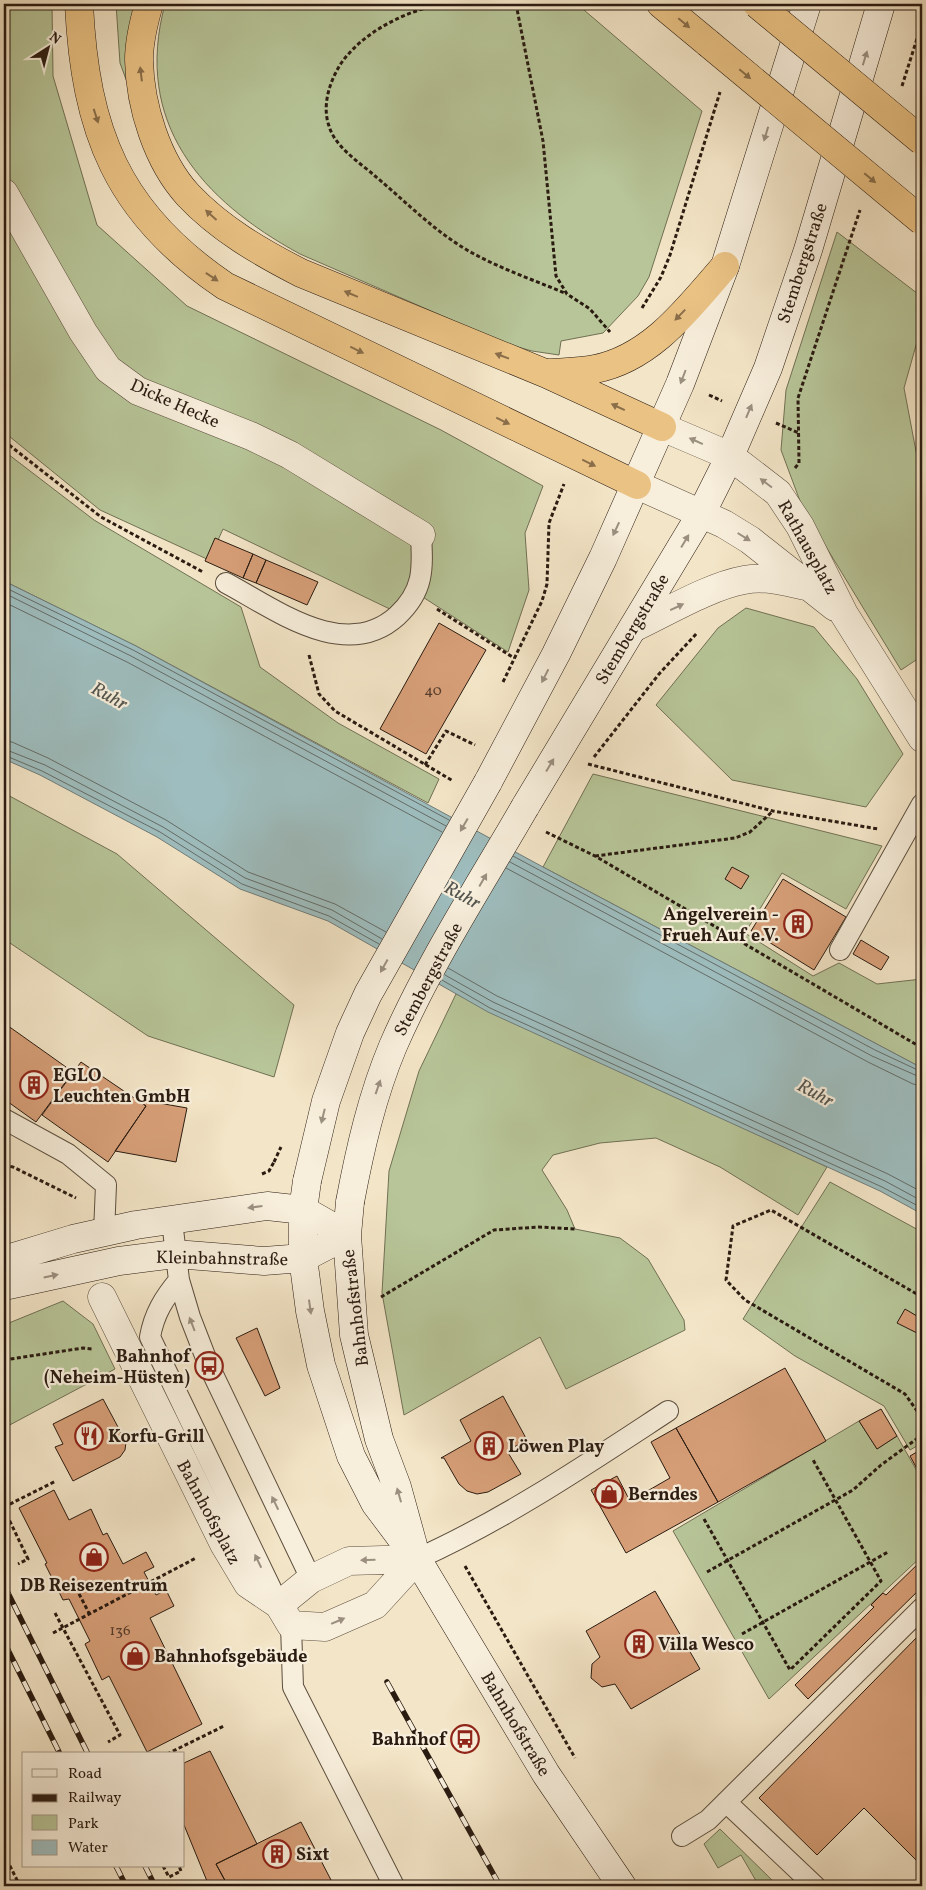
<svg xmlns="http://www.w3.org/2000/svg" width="926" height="1890" viewBox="0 0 926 1890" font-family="Vollkorn,serif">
<rect width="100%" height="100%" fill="#f3e5c7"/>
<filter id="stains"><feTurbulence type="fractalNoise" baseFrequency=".004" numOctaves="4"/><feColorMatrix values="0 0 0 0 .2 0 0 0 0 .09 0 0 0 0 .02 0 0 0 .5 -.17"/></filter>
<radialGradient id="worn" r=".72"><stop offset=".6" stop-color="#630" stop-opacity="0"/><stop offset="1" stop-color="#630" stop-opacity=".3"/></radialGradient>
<path fill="#b7c598" stroke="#707054" d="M4,4H52L53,76L97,225L187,306L441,430L543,486L525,533L529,590L508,652L415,592L394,611L223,529L209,560L100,510L4,432Z
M116,4H136L141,120L120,63Z
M165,4H577L702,111L649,277L638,296L603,333L561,341L559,355L532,351L507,344L300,254C201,200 133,123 165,4Z
M837,232L922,297V324L904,388L922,483V656L901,670L803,509L781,450L786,390Z
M4,451L94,520L241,607L260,667L338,723L439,779L428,803L136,646L4,581Z
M746,608L814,627L857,679L903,754L866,807L732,780L656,705L718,628Z
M593,774L882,846L846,909L782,873L745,933L813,976L839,963L877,984L922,979V1068L543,867Z
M4,793L117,854L294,1005L274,1077L148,1036L4,939Z
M456,994L827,1167L798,1215L720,1167L656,1138L600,1143L553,1155L542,1170L567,1210L575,1229L620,1238L648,1259L684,1320L685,1330L566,1389L540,1337L404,1415L382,1293L389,1171L419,1071Z
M830,1182L922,1232V1443L910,1450L884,1406L795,1356L743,1319Z
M63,1301L93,1324L115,1369L4,1428V1325Z
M859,1421L877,1449L897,1436L922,1480V1556L769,1699L673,1531Z
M720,1829L778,1886H759L741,1855L718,1868L704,1844Z"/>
<path fill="#9ebdbe" stroke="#707c79" d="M4,581L136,646L543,867L922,1068V1214L880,1191L488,1012L328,921L240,889L157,837L40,775L4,759Z"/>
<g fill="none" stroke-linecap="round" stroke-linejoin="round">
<path stroke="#646c68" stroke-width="1" d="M4,587L133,650L449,820
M4,593L131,656L446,826
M4,602L127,662L442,832
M4,741L12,742L48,758L166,820L248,872L335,904L386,932
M4,749L45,765L163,827L245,878L332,910L382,939
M4,755L42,771L160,832L242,884L329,916L379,944
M513,856L875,1050L922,1072
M510,862L872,1056L922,1078
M506,868L868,1062L913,1084L922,1086
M448,968L497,996L888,1174L922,1192
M445,975L493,1002L885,1181L922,1201
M442,980L490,1008L882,1187L922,1208"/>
</g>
<path fill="#d79f78" stroke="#2a1b11" d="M215,538L253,554L243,578L205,561Z
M253,554L266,560L256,583L243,578Z
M266,560L318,582L307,605L256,583Z
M439,623L486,650L426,754L380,729Z
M732,867L749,876L741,889L725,879Z
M783,879L846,917L814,970L751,931Z
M861,940L889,957L881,970L853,954Z
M4,1023L73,1072L36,1122L4,1099Z
M81,1062L146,1106L108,1162L42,1115Z
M136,1099L187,1108L176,1162L115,1151L146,1106Z
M905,1309L922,1319V1325L917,1333L897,1323Z
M257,1328L280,1388L265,1396L236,1338Z
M785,1368L826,1441L718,1502L676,1428Z
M503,1396L527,1440L507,1451L521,1474L488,1492L477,1494L467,1491L459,1484L444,1458H441L471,1441L460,1420Z
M103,1399L126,1442L125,1450L120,1457L73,1481L55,1447L63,1444L53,1424Z
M881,1409L897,1436L877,1449L859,1421Z
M676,1428L718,1502L626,1553L591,1490L617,1476L630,1501L670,1478L651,1442Z
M922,1449V1463L916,1467L910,1456Z
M922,1463V1478L916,1467Z
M54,1490L69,1520L91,1509L103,1535L107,1533L123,1564L146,1552L154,1567L144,1572L156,1595L166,1590L174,1606L150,1618L202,1724L147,1752L109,1676L102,1680L85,1644L90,1641L69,1599L63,1600L45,1564L47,1563L19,1508Z
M922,1560V1587L808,1699L795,1685L874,1607L871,1605L883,1593L886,1595Z
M655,1591L700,1669L631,1709L615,1684L602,1687L591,1678L592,1664L600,1657L586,1631Z
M922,1632V1854L916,1860L864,1808L817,1855L759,1798Z
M210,1751L257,1844L216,1864L228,1886H209L184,1825V1763Z
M301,1822L331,1880L319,1886H228L216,1864Z"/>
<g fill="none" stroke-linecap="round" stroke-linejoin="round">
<defs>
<path id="lane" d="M226,583C275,609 345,663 397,616C424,591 423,569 421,535
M840,950L922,804
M4,1119L68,1154L106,1185L104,1233
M172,1221L179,1280L190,1317L209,1366L311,1579
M179,1280C164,1298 154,1314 150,1337L279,1605
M417,1559C506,1519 587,1464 668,1411
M291,1625L293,1687L394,1886
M726,1802L815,1886
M682,1836L708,1820L922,1608"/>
<path id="street" d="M4,193L83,332L108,369L138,391L251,436L290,455L421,535
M662,427L730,456L778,493L800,526L844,614L922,738
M637,485L724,524L750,540L835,607
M633,628C665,613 710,586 744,580C764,576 785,581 805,586
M102,1297L224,1544L248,1584L279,1605L291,1625L325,1627L375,1605L417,1559
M279,1605L311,1579L349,1561L417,1559"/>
<path id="secondary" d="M488,782L556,654L603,558L680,384L725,266L807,4
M525,807L701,514L730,456L768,368L808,250L881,4
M307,1181L303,1210V1258L310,1311L321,1365L351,1456L375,1503L417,1559L546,1774L622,1886
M350,1202L347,1235L354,1335L379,1439L397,1487L413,1545
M4,1260L73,1239L136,1225L267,1206L303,1210L347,1235
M4,1286L119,1261L175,1254L264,1261L303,1258L347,1235"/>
<path id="highway" d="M79,4C85,131 117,213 225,286L637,485
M149,4C144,21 139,42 139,60C140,106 157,161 188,195C220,229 260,252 301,273L547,374L662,427
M661,4L708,43
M549,373C564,372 580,372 595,369C652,358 689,307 725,266"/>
</defs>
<use href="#lane" stroke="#5c4e3e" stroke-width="22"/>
<use href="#street" stroke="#5c4e3e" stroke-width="29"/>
<use href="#secondary" stroke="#2a1b11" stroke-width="29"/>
<use href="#highway" stroke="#2a1b11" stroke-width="29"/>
<path stroke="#2a1b11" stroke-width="3" stroke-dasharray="4 2.5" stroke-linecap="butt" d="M442,4C405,11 361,33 340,65C329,83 322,106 329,126C335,147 359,162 375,176C405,201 433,230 467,250C498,268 534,280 567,294
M516,4L543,141L556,276L567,294L590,309L610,332
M902,86L922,23
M642,308L661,277L670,255L720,92
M709,395L722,401
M776,423L799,433
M4,441L101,517L203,572
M795,468L799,463L798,398L860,210
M437,609L514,658
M309,655L319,694L335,711L453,781
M503,682L542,601L547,584L549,523L564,484
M594,757L659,674L697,633
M588,764L773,811L878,829
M425,765L446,731L475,745
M546,832L595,856L922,1048
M595,856L735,838L750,832L773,811
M4,1165L13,1167L76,1198
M262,1174L269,1171L274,1162
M381,1297L494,1230L539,1227L575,1229
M922,1297L771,1210L733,1226L726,1280L745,1300L905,1394L922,1418
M4,1360L83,1348L92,1349
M4,1507L56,1481
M4,1509L28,1559L18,1564
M704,1519L790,1670L881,1581L812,1458
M465,1566L575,1758
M707,1572L853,1490L881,1465L922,1435
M76,1588L90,1615
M55,1613L120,1735L108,1742
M53,1633L196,1558
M742,1634L888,1552
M167,1754L224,1726
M4,1854L20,1886
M163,1866L169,1877L181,1871L179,1866
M4,1882L6,1886"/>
<use href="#lane" stroke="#f7eedb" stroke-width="20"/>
<use href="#street" stroke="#f7eedb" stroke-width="28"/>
<use href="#secondary" stroke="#f7eedb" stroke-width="28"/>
<use href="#highway" stroke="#eac284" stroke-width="28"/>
<defs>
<path id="rail" d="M4,1585L88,1754
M4,1642L60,1754
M387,1682L500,1886
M116,1866L126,1886
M145,1866L155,1886"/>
</defs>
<use href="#rail" stroke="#2a1b11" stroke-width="5.5"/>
<use href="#rail" stroke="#f7eedb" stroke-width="4" stroke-dasharray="11" stroke-linecap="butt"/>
<defs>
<path id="secondary-bridge" d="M307,1181L326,1101L350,1033L368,994L488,782
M350,1202C360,1149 372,1096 393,1046C429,963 480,885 525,807"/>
<path id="highway-bridge" d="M757,4L922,141
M708,43L922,221"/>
</defs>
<use href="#secondary-bridge" stroke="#2a1b11" stroke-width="29" stroke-linecap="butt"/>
<use href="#highway-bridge" stroke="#2a1b11" stroke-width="29" stroke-linecap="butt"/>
<path stroke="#2a1b11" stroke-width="3" stroke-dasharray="4 2.5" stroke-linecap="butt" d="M274,1162L281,1147"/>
<use href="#secondary-bridge" stroke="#f7eedb" stroke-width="28"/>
<use href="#highway-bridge" stroke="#eac284" stroke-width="28"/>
</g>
<defs><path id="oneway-solid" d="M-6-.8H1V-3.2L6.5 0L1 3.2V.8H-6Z" transform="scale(1.25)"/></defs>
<g fill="#8a6e4a">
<use href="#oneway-solid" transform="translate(684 23) rotate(40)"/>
<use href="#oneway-solid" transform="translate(141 74) rotate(-97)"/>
<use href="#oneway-solid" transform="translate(745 74) rotate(40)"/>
<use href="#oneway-solid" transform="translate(96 116) rotate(72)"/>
<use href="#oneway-solid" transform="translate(870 178) rotate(40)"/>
<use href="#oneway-solid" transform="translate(211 215) rotate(-138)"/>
<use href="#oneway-solid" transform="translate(212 277) rotate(34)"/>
<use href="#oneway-solid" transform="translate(351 294) rotate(-157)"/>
<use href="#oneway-solid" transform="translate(680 315) rotate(134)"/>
<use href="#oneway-solid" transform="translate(357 350) rotate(26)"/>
<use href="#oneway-solid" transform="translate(502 356) rotate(-159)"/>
<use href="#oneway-solid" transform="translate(618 407) rotate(-155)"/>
<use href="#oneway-solid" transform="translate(503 421) rotate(26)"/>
<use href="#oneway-solid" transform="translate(589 463) rotate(26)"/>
</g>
<g fill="#9b8f80">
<use href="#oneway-solid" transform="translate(865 58) rotate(-73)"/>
<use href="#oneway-solid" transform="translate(766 134) rotate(107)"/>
<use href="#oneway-solid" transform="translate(683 377) rotate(111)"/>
<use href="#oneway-solid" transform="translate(749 411) rotate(-67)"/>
<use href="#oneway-solid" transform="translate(696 441) rotate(-156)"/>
<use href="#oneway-solid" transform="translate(766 483) rotate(-143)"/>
<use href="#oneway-solid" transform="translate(616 529) rotate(115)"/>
<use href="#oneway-solid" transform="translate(744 537) rotate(32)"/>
<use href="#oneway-solid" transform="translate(685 541) rotate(-59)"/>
<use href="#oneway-solid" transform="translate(677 607) rotate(-25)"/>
<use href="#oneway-solid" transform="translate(545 676) rotate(117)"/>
<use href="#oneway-solid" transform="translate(550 765) rotate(-59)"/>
<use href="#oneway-solid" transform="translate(464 825) rotate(120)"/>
<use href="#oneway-solid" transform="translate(483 880) rotate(-60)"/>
<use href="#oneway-solid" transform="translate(384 966) rotate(119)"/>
<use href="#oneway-solid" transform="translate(378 1087) rotate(-71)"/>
<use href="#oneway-solid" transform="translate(323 1116) rotate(104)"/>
<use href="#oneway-solid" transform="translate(255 1207) rotate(173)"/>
<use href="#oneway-solid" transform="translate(51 1276) rotate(-12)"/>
<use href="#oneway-solid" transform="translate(310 1307) rotate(82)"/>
<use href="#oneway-solid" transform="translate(192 1324) rotate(-111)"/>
<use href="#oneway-solid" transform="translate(399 1495) rotate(-106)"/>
<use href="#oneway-solid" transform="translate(275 1503) rotate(-116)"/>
<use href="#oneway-solid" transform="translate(368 1560) rotate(178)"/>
<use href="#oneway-solid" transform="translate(258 1561) rotate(-116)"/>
<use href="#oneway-solid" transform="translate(338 1621) rotate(-23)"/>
</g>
<defs>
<symbol id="building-ring" viewBox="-11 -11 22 22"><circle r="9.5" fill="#f7eedb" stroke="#8f2418" stroke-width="1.5"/><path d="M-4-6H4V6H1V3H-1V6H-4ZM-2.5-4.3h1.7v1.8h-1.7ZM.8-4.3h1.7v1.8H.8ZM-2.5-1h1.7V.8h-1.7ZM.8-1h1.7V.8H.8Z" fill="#8f2418"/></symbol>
<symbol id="bus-ring" viewBox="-11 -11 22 22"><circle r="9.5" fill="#f7eedb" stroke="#8f2418" stroke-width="1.5"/><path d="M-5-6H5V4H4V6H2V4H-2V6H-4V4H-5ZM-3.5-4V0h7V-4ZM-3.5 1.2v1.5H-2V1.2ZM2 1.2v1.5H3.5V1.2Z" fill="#8f2418"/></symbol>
<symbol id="restaurant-ring" viewBox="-11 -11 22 22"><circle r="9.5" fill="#f7eedb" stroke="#8f2418" stroke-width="1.5"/><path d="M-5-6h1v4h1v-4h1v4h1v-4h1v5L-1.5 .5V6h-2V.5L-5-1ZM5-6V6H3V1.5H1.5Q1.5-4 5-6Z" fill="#8f2418"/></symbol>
<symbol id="shop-ring" viewBox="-11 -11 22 22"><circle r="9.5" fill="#f7eedb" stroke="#8f2418" stroke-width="1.5"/><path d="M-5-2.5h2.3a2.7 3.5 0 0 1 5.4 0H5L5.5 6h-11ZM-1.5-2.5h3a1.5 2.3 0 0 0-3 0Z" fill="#8f2418"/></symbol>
</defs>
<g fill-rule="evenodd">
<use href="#building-ring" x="782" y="908" width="32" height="32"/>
<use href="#building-ring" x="18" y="1069" width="32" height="32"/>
<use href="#bus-ring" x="193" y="1350" width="32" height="32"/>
<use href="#restaurant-ring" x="73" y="1420" width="32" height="32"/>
<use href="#building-ring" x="473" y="1430" width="32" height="32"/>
<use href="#shop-ring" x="593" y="1478" width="32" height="32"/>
<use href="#shop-ring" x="78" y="1541" width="32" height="32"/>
<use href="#building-ring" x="623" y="1628" width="32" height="32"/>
<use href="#shop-ring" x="119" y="1640" width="32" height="32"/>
<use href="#bus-ring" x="449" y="1723" width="32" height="32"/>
<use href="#building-ring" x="261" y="1838" width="32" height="32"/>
</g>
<g text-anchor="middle" stroke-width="4.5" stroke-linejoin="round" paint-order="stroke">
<g font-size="15" fill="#553c2b">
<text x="433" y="695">40</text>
<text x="120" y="1635">136</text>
</g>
<g font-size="18" fill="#2a1b11" stroke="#f7eedb">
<text transform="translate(802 263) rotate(-72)" y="6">Stembergstraße</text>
<text transform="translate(175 403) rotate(24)" y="6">Dicke Hecke</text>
<text transform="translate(808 547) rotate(61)" y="6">Rathausplatz</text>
<text transform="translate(632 629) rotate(-59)" y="6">Stembergstraße</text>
<text transform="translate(428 979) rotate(-62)" y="6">Stembergstraße</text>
<text transform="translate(222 1258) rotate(1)" y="6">Kleinbahnstraße</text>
<text transform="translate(355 1308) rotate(-97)" y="6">Bahnhofstraße</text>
<text transform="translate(209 1512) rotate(62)" y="6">Bahnhofsplatz</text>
<text transform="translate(516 1724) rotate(59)" y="6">Bahnhofstraße</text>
</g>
<g font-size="18" font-weight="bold" fill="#2a1b11" stroke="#f7eedb" text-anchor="start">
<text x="779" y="920" text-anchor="end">Angelverein -<tspan x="779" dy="21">Frueh Auf e.V.</tspan></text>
<text x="53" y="1081">EGLO<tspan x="53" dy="21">Leuchten GmbH</tspan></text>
<text x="190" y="1362" text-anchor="end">Bahnhof<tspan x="190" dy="21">(Neheim-Hüsten)</tspan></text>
<text x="108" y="1442">Korfu-Grill</text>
<text x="508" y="1452">Löwen Play</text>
<text x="628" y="1500">Berndes</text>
<text x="94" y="1591" text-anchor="middle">DB Reisezentrum</text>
<text x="658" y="1650">Villa Wesco</text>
<text x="154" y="1662">Bahnhofsgebäude</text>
<text x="446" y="1745" text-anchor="end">Bahnhof</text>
<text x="296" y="1860">Sixt</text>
</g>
<g font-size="19" font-style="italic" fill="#53544e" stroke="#f7eedb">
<text transform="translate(110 695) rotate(29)" y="7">Ruhr</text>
<text transform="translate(463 894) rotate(29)" y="7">Ruhr</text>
<text transform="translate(816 1092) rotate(29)" y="7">Ruhr</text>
</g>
</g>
<rect width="926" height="1890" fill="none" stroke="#f3e5c7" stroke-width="20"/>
<rect x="5" y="5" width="916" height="1880" fill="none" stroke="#2a1b11" stroke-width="2.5"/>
<rect x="10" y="10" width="906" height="1870" fill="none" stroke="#2a1b11"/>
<rect x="22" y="1752" width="162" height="115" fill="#f7eedb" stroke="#a59a8a"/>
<rect x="32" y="1769" width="25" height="8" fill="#f7eedb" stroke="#a59a8a"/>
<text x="68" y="1778" font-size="15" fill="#2a1b11">Road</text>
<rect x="32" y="1794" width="25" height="8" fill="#2a1b11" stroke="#a59a8a"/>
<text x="68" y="1802" font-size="15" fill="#2a1b11">Railway</text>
<rect x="32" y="1815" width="25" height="15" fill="#b7c598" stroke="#a59a8a"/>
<text x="68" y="1828" font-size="15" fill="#2a1b11">Park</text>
<rect x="32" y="1840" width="25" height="15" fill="#9ebdbe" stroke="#a59a8a"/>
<text x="68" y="1852" font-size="15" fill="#2a1b11">Water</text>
<g transform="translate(48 48) rotate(36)" stroke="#f7eedb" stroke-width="4" paint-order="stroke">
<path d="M0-4L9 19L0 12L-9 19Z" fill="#2a1b11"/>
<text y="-8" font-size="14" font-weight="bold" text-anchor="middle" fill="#2a1b11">N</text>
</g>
<rect width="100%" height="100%" filter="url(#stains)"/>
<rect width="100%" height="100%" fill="url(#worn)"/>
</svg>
